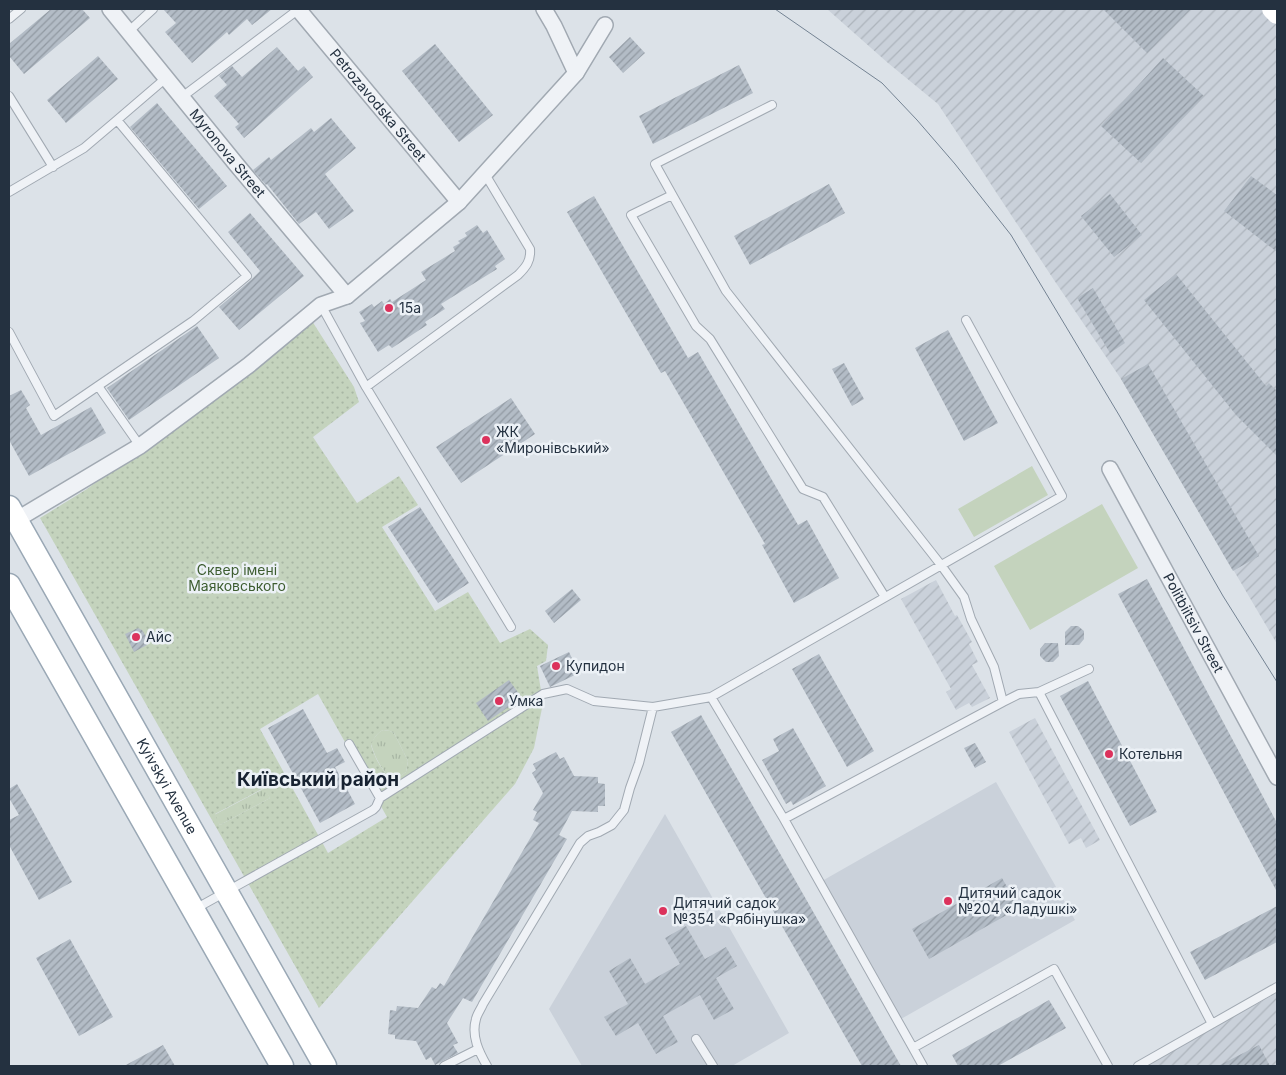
<svg xmlns="http://www.w3.org/2000/svg" width="1286" height="1075" viewBox="0 0 1286 1075" font-family="Inter,sans-serif">
<defs>
<pattern id="industrial-furrows" width="10" height="10" patternUnits="userSpaceOnUse" patternTransform="scale(1.25)"><rect width="10" height="10" fill="#cad1da"/><path d="M-1 1l2-2M0 10L10 0M9 11l2-2" fill="none" stroke="#adb4bc"/></pattern>
<pattern id="grass-tufts" width="24" height="20" patternUnits="userSpaceOnUse" patternTransform="scale(1.25)"><rect width="24" height="20" fill="#c4d3bd"/><path d="M3 7l-1-3M5 7V3M7 7l1-3M15 17l-1-3M17 17v-4M19 17l1-3" fill="none" stroke="#a8b6a4"/></pattern>
<pattern id="park-dots" width="8" height="8" patternUnits="userSpaceOnUse" patternTransform="scale(1.25)"><rect width="8" height="8" fill="#c4d3bd"/><path d="M2 2h.1M6 6h.1" fill="none" stroke="#a8b6a4" stroke-width="1.8" stroke-linecap="round"/></pattern>
<pattern id="building-hatch" width="6" height="6" patternUnits="userSpaceOnUse" patternTransform="scale(1.25)"><rect width="6" height="6" fill="#b3bcc6"/><path d="M-1 1l2-2M0 6l6-6M5 7l2-2" fill="none" stroke="#9199a2"/></pattern>
</defs>
<rect width="100%" height="100%" fill="#dce2e8"/>
<path fill="#cad1da" d="M996,782L1075,920L901,1019L822,881Z
M665,814L789,1033L732,1066H582L549,1009Z"/>
<path fill="url(#industrial-furrows)" d="M827,9H1277V644L1121,379L1054,280L938,104L888,63Z
M936,580L955,616L957,615L972,642L969,644L978,662L972,665L990,698L972,707L969,703L956,710L946,692L951,689L901,599Z
M1035,718L1100,840L1086,848L1081,838L1069,844L1009,732Z
M1277,993V1066H1150L1148,1063Z"/>
<path fill="url(#grass-tufts)" d="M383,730L390,731L394,733L408,761L406,772C403,774 399,778 395,777C383,777 374,754 371,744C374,738 377,733 383,730Z
M265,788L270,798L220,825L214,815Z"/>
<path fill="url(#park-dots)" fill-rule="evenodd" d="M312,321L354,387L359,402L313,437L357,503L399,476L418,505L382,527L435,611L468,592L500,643L530,629L548,645L546,661L537,666L543,703L534,748L515,784L319,1008L40,518L87,489ZM318,694L387,817L328,853L260,729ZM383,730L390,731L394,733L408,761L406,772C403,774 399,778 395,777C383,777 374,755 371,745C374,738 377,733 383,730ZM264,788L270,798L220,825L215,814Z"/>
<path fill="#c4d3bd" d="M1032,466L1048,495L974,537L958,509Z
M1102,504L1138,568L1030,630L994,566Z"/>
<path fill="url(#building-hatch)" d="M51,9H82L90,18L24,74L9,56V44Z
M163,9H272L252,25L247,19L229,35L227,32L192,63L165,32L176,23Z
M1103,9H1191L1147,53Z
M630,37L645,53L623,73L609,57Z
M435,44L493,115L459,142L402,71Z
M277,47L298,71L304,66L313,77L244,138L235,127L239,124L214,96L227,85L219,76L232,66L242,77Z
M98,56L118,79L66,123L47,100Z
M1163,58L1204,96L1141,163L1101,126Z
M739,65L753,93L653,144L639,116Z
M157,103L227,186L199,209L130,127Z
M331,118L356,148L325,174L354,211L329,229L316,212L299,224L267,184L266,185L253,170L269,157L271,160L311,128L314,132Z
M1251,176L1277,195V252L1224,211Z
M829,184L845,213L750,265L734,236Z
M1110,194L1142,235L1114,257L1081,216Z
M594,196L688,358L698,352L798,525L807,520L839,578L794,603L762,545L765,544L665,371L661,373L567,212Z
M250,213L304,276L239,330L219,307L251,280L260,271L228,232Z
M477,225L483,233L487,230L505,259L495,266L497,269L441,304L445,309L425,322L427,325L392,348L389,345L378,352L360,323L365,321L359,312L372,304L374,307L382,301L384,304L390,299L392,302L426,280L421,272L455,251L453,247L460,243L458,241L467,236L465,233Z
M1176,274L1266,386L1269,383L1277,391V456L1236,415L1144,300Z
M1093,288L1125,343L1110,353L1077,298Z
M197,326L219,358L129,420L107,388Z
M948,330L998,423L964,441L915,348Z
M844,363L864,399L852,406L832,369Z
M1148,364L1259,556L1233,571L1121,379Z
M21,390L30,405L26,408L41,435L91,407L106,433L29,476L9,440V396Z
M511,398L535,434L461,483L436,447Z
M420,507L469,583L438,603L388,527Z
M1147,579L1277,823V892L1118,594Z
M572,589L581,600L554,623L545,611Z
M1071,626H1078L1084,631V639L1079,645H1065V632Z
M138,628L142,630L148,640L147,645L134,652L125,634Z
M1045,643H1058L1059,656L1053,662H1046L1040,656V649Z
M569,652L579,673L550,687L540,666Z
M819,654L874,751L847,767L792,669Z
M509,680L522,698L488,721L476,703Z
M1088,681L1157,812L1130,826L1060,696Z
M303,709L327,753L337,748L345,762L335,767L355,804L320,823L268,728Z
M701,715L819,922L901,1066H862L671,732Z
M793,728L826,786L793,805L791,801L786,804L762,760L779,751L773,739Z
M975,743L986,762L975,768L964,748Z
M556,752L560,759L564,757L574,776L598,777V783L605,784V806H598V812L572,811L559,835L567,839L472,1002L463,998L447,1023L458,1043L453,1045L458,1053L435,1065L431,1057L426,1060L416,1041L395,1039V1035L388,1034L390,1010L396,1011L397,1006L418,1008L432,987L436,989L440,983L444,986L539,823L533,820L537,812L533,810L543,793L532,773L536,770L533,764Z
M17,784L31,808L72,882L39,900L9,845V820L19,815L9,798V789Z
M1002,878L1019,908L929,959L912,929Z
M1277,906V942L1205,980L1190,952Z
M686,926L705,959L726,947L737,966L716,978L734,1009L714,1020L700,995L663,1016L678,1042L656,1054L638,1023L616,1036L604,1017L628,1004L609,971L630,958L645,984L680,964L665,938Z
M70,939L113,1017L79,1036L36,958Z
M1049,1000L1066,1028L998,1066H958L952,1055Z
M163,1045L175,1066H124Z
M1259,1045L1270,1066H1218Z"/>
<g fill="none" stroke-linecap="round" stroke-linejoin="round">
<defs>
<path id="lane" d="M9,19L21,9
M128,32L153,9
M9,96L53,167
M182,97L299,9
M772,105L655,164L726,291L941,565L964,597L971,619L994,667L1003,702L784,819
M117,120L166,78
M9,192L84,148L117,120L247,276L193,321L54,416L9,332
M672,195L631,215L696,326L710,339L803,489L823,497L885,597
M321,305L366,387L511,627
M98,386L140,446
M366,387L518,275C526,267 531,261 530,249L485,174
M1039,692L1212,1024
M711,697L1062,496L966,320
M1003,702L1019,694L1039,692L1089,669
M349,744L380,798L543,694L567,689L594,701L653,707
M195,909L373,810L376,807L380,798
M696,1039L713,1066
M913,1048L923,1066
M444,1066L478,1049
M487,1066C479,1052 471,1036 476,1019C477,1014 481,1009 483,1004L580,843L588,836L599,832L612,825L624,810L630,788L639,763L653,707L711,697L784,819L913,1048L1054,969L1108,1066
M1138,1066L1277,987"/>
<g id="street">
<path id="s1" d="M110,9L236,164L347,296"/>
<path id="s2" d="M298,9L459,202"/>
<path d="M544,9L554,26L576,73"/>
<path id="s3" d="M1110,469L1277,777"/>
<path d="M16,520L140,446L249,365L321,305L347,296L459,202L576,73L605,25"/>
</g>
<g id="primary">
<path id="s4" d="M9,507L325,1066"/>
<path d="M9,585L282,1066"/>
</g>
</defs>
<use href="#lane" stroke="#a1a9b2" stroke-width="10"/>
<use href="#street" stroke="#a1a9b2" stroke-width="18"/>
<use href="#primary" stroke="#9aa8b5" stroke-width="25"/>
<use href="#lane" stroke="#eff2f6" stroke-width="8"/>
<use href="#street" stroke="#eff2f6" stroke-width="15"/>
<path stroke="#fff" stroke-width="20" d="M1272,9L1277,14"/>
<use href="#primary" stroke="#fff" stroke-width="22"/>
<path stroke="#748393" stroke-width="1" d="M775,9L882,83L917,120L955,164L1011,235L1119,415L1223,596L1277,682"/>
</g>
<g fill="#dc325c" stroke="#ecf1f6" stroke-width="2">
<circle cx="389" cy="308" r="5"/>
<circle cx="486" cy="440" r="5"/>
<circle cx="136" cy="637" r="5"/>
<circle cx="556" cy="666" r="5"/>
<circle cx="499" cy="701" r="5"/>
<circle cx="1109" cy="754" r="5"/>
<circle cx="948" cy="901" r="5"/>
<circle cx="663" cy="911" r="5"/>
</g>
<g text-anchor="middle" stroke-width="5" stroke-linejoin="round" paint-order="stroke">
<g font-size="14" fill="#243140" stroke="#ecf1f6">
<text dy="5" stroke="none"><textPath href="#s2" startOffset="125">Petrozavodska Street</textPath></text>
<text dy="5" stroke="none"><textPath href="#s1" startOffset="186">Myronova Street</textPath></text>
<text dy="5" stroke="none"><textPath href="#s3" startOffset="175">Politbiitsiv Street</textPath></text>
<text dy="5" stroke="none"><textPath href="#s4" startOffset="321">Kyivskyi Avenue</textPath></text>
</g>
<g font-size="14" fill="#243140" stroke="#ecf1f6" text-anchor="start">
<text x="399" y="313">15а</text>
<text x="496" y="437">ЖК<tspan x="496" dy="16">«Миронівський»</tspan></text>
<text x="146" y="642">Айс</text>
<text x="566" y="671">Купидон</text>
<text x="509" y="706">Умка</text>
<text x="1119" y="759">Котельня</text>
<text x="958" y="898">Дитячий садок<tspan x="958" dy="16">№204 «Ладушкі»</tspan></text>
<text x="673" y="908">Дитячий садок<tspan x="673" dy="16">№354 «Рябінушка»</tspan></text>
</g>
<g font-size="14" fill="#3d5d30" stroke="#ecf1f6">
<text x="237" y="575">Сквер імені<tspan x="237" dy="16">Маяковського</tspan></text>
</g>
<g font-size="19" font-weight="bold" fill="#172231" stroke="#ecf1f6">
<text x="318" y="786">Київський район</text>
</g>
</g>
<rect width="1286" height="1075" fill="none" stroke="#243140" stroke-width="20"/>
</svg>
